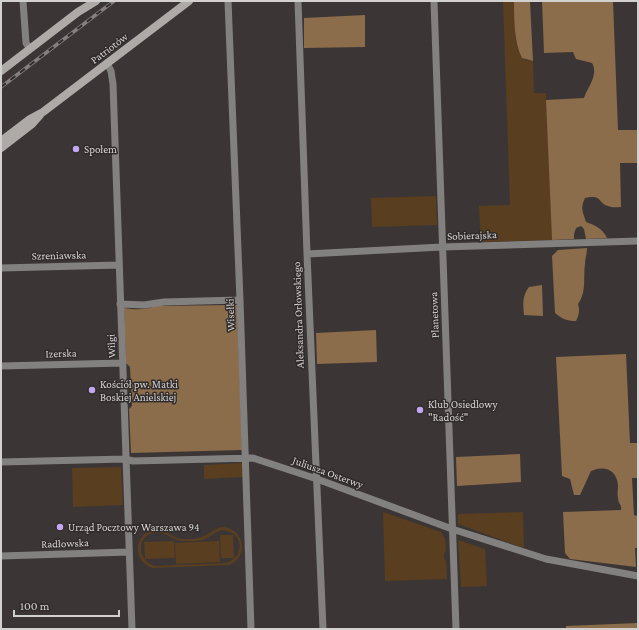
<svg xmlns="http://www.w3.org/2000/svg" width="639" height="630" viewBox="0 0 639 630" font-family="'Crimson Pro',serif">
<rect width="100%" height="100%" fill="#3b3635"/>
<path fill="#593e1f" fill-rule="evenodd" d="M503,1H514V17L525,60L533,61L534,93H546L552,240L481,242L479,206L510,205Z
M436,196L437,225L372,227L371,198Z
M243,463V477L204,479V465Z
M121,467L123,505L73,507L72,468Z
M383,512L441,532L445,538L446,552L444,553V558L446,561L447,579L385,581Z
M523,512L524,548L458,524V514Z
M223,527C245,529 249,557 229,565L152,568C146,565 141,562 139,555C134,542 146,527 160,530C167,531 171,536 177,538C183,540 192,539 198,538C208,537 213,528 223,527ZM223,530C244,532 245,557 226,563L155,566C138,562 135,536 154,533C165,530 172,541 183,541C190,541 200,542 207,538C213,535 216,531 223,530Z
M220,535H233L234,558H221Z
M458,540L485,549L487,586L461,587Z
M174,541L175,558L145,559L144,542Z
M219,541L220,562L176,564L175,543Z"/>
<path fill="#8b6c4b" d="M514,1H530L533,61L522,58C514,43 514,18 514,1Z
M542,1H613L618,130H638V163H620L621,207C617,207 612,208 608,206C597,203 603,194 585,198C580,209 583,212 586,222C595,225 603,229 607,238L586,239L584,229L581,226L576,228L574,234V239L552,240L546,100L584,98C587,88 599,75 592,63L576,59L573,52L544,53Z
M365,15V47L304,48V18Z
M587,248C587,254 585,259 585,264C583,277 587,292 578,304C580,311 579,315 576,321C567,321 562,319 555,313L552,256L558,250Z
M542,285L543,316L524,315C523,305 522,296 529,287Z
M237,305L242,450L131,453L129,409L132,406L130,367L126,363L124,308C136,310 145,310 156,306Z
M376,330L377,362L317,364L316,333Z
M626,354L630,443H638V478H632L634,515L638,516V548H635L636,567L570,559L565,553L563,512L621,510C622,505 618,503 618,498C617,494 618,490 618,486C617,470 605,465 591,471L580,495H574L570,479L562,476L556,357Z
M520,454L521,482L457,486L456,457Z
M638,623V629H566V626Z"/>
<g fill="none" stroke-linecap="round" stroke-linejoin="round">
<path stroke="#838180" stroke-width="7" d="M23,1L26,43L30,49
M228,1L240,300L251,629
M298,1L307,254L323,629
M434,1L456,629
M107,63L111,71L113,84L132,629
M307,254L442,247L638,241
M1,268L119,265
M120,304L144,305L164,302L240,300
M1,366L123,363
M1,462L125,459L133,461L253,458L317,479L452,529L546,559L638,576
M1,556L129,552"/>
<path stroke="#adaaa8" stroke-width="8" d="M1,71L78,12L96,1
M1,141L30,119L43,112L189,1
M1,148L32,124L40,115"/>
<defs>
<path id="rail" d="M1,87L114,1"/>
</defs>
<use href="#rail" stroke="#848080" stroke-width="3.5"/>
<use href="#rail" stroke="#302c2b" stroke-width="2" stroke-dasharray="6" stroke-linecap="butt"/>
</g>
<g fill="#c3a7f2" stroke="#302c2b" stroke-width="1.5">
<circle cx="76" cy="149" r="4"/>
<circle cx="92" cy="390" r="4"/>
<circle cx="420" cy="410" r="4"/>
<circle cx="60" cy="527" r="4"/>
</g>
<g text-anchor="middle" stroke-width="3" stroke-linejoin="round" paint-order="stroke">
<g font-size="11" fill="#d3d0d0" stroke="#302c2b">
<text transform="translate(109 48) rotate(-37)" y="4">Patriotów</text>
<text transform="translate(472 235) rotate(-2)" y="4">Sobierajska</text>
<text transform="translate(59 255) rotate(-1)" y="4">Szreniawska</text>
<text transform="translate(230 315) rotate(-92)" y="4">Wisełki</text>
<text transform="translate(298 315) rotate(-92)" y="4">Aleksandra Orłowskiego</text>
<text transform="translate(434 315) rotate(-92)" y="4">Planetowa</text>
<text transform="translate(111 346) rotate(-93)" y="4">Wilgi</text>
<text transform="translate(61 353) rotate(-2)" y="4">Izerska</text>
<text transform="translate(328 472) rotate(20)" y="4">Juliusza Osterwy</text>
<text transform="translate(65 543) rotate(-2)" y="4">Radłowska</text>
</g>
<g font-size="11" fill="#d3d0d0" stroke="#302c2b" text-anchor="start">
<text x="84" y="153">Społem</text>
<text x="100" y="388">Kościół pw. Matki<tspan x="100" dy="13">Boskiej Anielskiej</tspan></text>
<text x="428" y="408">Klub Osiedlowy<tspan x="428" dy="13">"Radość"</tspan></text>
<text x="68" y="531">Urząd Pocztowy Warszawa 94</text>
</g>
</g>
<rect width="639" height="630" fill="none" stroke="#d3d0d0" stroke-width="4"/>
<path d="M14 610v6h105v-6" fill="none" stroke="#d3d0d0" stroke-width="2"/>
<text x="20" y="610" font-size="12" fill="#d3d0d0" stroke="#302c2b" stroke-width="3" paint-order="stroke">100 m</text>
</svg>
